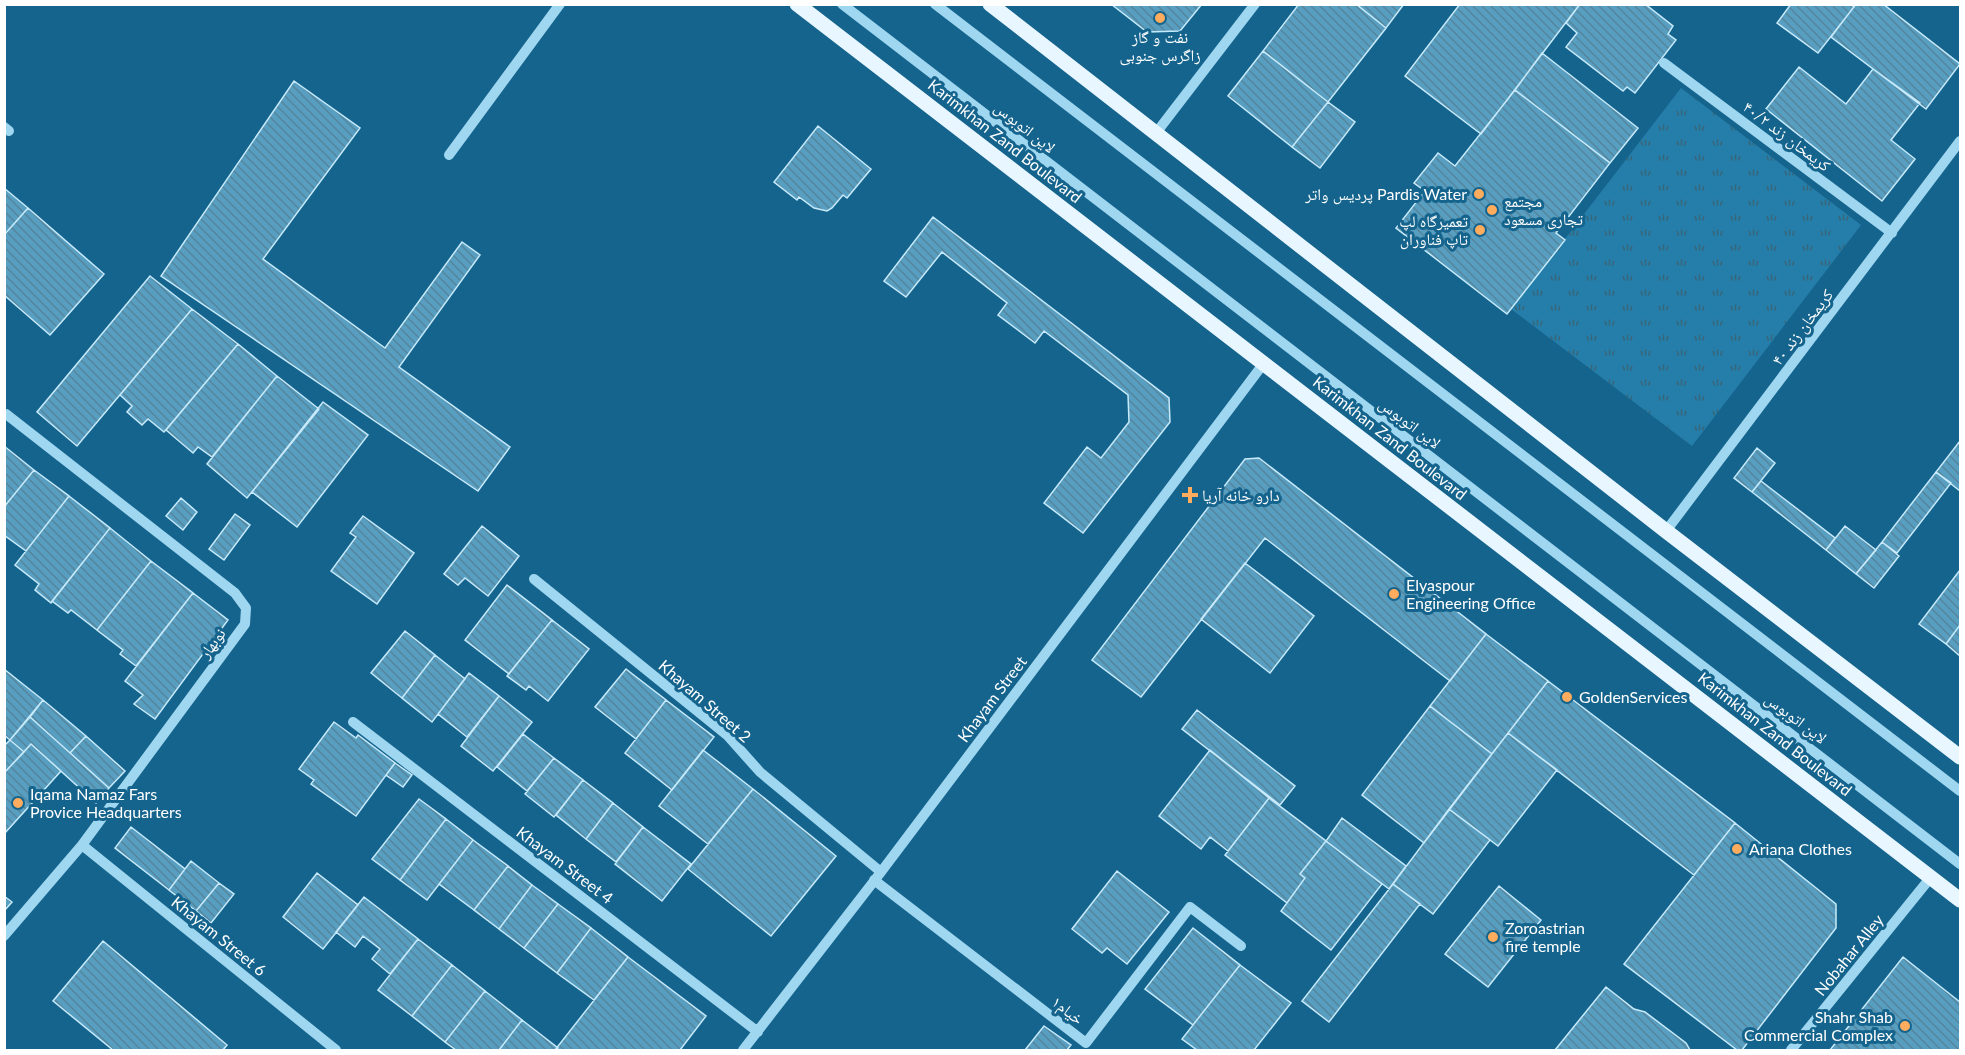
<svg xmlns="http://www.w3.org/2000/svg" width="1965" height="1055" viewBox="0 0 1965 1055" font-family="Lato,'Noto Naskh Arabic',sans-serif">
<defs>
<pattern id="grass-tufts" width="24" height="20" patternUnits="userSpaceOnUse" patternTransform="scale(1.5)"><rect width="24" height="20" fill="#247ea9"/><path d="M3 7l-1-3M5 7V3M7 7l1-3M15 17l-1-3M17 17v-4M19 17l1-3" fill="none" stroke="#38657a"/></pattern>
<pattern id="building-back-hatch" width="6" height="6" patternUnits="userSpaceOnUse" patternTransform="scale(1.5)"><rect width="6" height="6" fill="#589ec0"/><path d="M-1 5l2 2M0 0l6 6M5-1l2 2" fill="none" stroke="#54859d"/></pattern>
</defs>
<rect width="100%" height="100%" fill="#15648d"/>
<path fill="url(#grass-tufts)" d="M1681,88L1861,225L1692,446L1511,309Z"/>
<path fill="url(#building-back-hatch)" stroke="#c6eafb" stroke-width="1.5" d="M1111,4H1202L1180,31L1147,32Z
M1299,4H1356L1386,28L1328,102L1263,51Z
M1356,4H1404L1386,28Z
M1460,4H1580L1481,134L1405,76Z
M1580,4H1645L1673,26L1668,34L1676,40L1635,93L1627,87L1623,91L1566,47L1577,33L1566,23Z
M1791,4H1850L1854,7L1818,53L1777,23Z
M1856,4H1883L1960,64L1926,109L1831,37Z
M1263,51L1328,102L1292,147L1228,96Z
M1542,53L1638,128L1610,163L1515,90Z
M1799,67L1846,104L1873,69L1920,103L1891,140L1915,159L1882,201L1766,109Z
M294,81L360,128L263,259L385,348L462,242L480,255L399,367L510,447L478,491L161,276Z
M1515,90L1610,163L1556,233L1565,240L1507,314L1396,228L1425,191L1414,183L1438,153L1455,166Z
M1328,102L1355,122L1320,168L1292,147Z
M818,126L871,169L847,198L843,195L832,208L827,211L814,208L799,197L797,200L774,182Z
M4,188L28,208L4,235Z
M28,208L104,274L50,335L4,295V235Z
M933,217L1169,398L1170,422L1083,533L1044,503L1087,447L1101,458L1129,422L1128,395L1044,331L1035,343L998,315L1007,303L942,252L906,297L884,281Z
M150,276L192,309L77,446L37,412Z
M192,309L238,344L164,432L148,419L142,425L127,412L132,406L120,395Z
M238,344L277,376L212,457L198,447L193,453L166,430Z
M277,376L319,409L247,498L207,464Z
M323,402L368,435L297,527L252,492Z
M1960,441V491L1936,472Z
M4,446L34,470L4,507Z
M1757,448L1775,463L1752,492L1734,478Z
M1259,458L1486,634L1450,681L1265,538L1141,697L1092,660L1245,459Z
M34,470L69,496L26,551L4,535V507Z
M1936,472L1951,483L1897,553L1882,542Z
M1761,481L1835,538L1826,550L1752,492Z
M69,496L110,528L51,603L35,590L39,584L15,565Z
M181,498L197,512L183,530L166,516Z
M235,514L250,525L224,560L209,549Z
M363,516L414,553L377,604L331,571L356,537L350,533Z
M482,526L519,556L488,596L465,578L458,585L444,574Z
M1845,526L1876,550L1856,574L1826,550Z
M110,528L151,561L97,630L71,610L68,613L52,601Z
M1882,542L1899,556L1874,588L1856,574Z
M151,561L193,593L136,666L120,654L123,650L97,630Z
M1245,563L1314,616L1270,673L1201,619Z
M1960,570V625L1946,644L1919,624Z
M507,585L552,620L509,674L465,640Z
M193,593L228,620L155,719L134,704L143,695L125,681Z
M552,620L589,649L548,701L529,686L526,690L507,676Z
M1960,625V656L1946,644Z
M405,631L435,655L402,698L371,673Z
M1486,634L1548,681L1492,754L1430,706Z
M435,655L465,679L432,722L402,698Z
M4,669L43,700L10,740L4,735Z
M626,669L666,700L636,739L595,707Z
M469,673L499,696L467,737L438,714Z
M1548,681L1735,823L1694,875L1508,733Z
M499,696L532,722L493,771L461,746Z
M43,700L86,736L70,753L30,717Z
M666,700L714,737L672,790L625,753Z
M1430,706L1492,754L1424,843L1362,795Z
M1197,710L1295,786L1280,805L1182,729Z
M30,717L109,788L96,803L31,744L24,752L10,740Z
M334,722L356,738L358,735L395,763L356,816L311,784L314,780L299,769Z
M1508,733L1557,770L1498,846L1449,809Z
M523,734L554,758L527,791L497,767Z
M86,736L125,771L109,788L70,753Z
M10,740L24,752L4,773V746Z
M31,744L61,771L4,834V773Z
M703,750L753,789L708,844L659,806Z
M1210,750L1269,798L1228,851L1210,837L1201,849L1159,816Z
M554,758L583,780L554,817L525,794Z
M395,763L412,775L403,787L386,775Z
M583,780L613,803L586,839L556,815Z
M753,789L836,856L771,936L688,869Z
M1269,798L1326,841L1300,874L1305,878L1287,903L1225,855Z
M419,799L446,819L400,880L372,859Z
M613,803L643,827L616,862L586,839Z
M1449,809L1490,840L1433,914L1393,884Z
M1342,818L1406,866L1389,889L1326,841Z
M446,819L473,840L427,900L400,880Z
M1735,823L1836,904V928L1742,1050H1737L1624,964Z
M131,827L185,869L169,890L115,848Z
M643,827L691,864L662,901L615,864Z
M473,840L508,866L474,910L439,884Z
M1326,841L1382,884L1331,950L1281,911L1305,878L1300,874Z
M191,861L219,883L196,911L169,890Z
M508,866L532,885L499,929L474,910Z
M1117,871L1169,912L1127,964L1107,948L1102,953L1072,929Z
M317,873L358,905L323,949L283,917Z
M219,883L234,894L211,923L196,911Z
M1393,884L1420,904L1329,1022L1302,1001Z
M532,885L558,904L524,948L499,929Z
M1499,886L1541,920L1488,987L1445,954Z
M4,896L12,902L4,911Z
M364,897L418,939L390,974L372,959L380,949L363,936L355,947L336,932Z
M558,904L591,928L557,973L524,948Z
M591,928L628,957L594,1000L557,973Z
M1193,928L1240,965L1193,1025L1145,989Z
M418,939L452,965L412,1016L378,990Z
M103,941L227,1045L223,1050H113L53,1001Z
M628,957L706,1016L680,1050H555Z
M1903,957L1960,1002V1050H1830Z
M452,965L485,991L445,1042L412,1016Z
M1240,965L1291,1003L1254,1050H1197L1182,1039Z
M1606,987L1634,1009L1645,1012L1686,1043L1690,1050H1555Z
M485,991L522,1020L499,1050H456L445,1042Z
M522,1020L558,1048L555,1050H499Z
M1044,1026L1071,1045L1067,1050H1025Z"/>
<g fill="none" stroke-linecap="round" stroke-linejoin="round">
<path stroke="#9fd6f0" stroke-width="10" d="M842,4L1960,864
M935,4L1960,791
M1664,63L1892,233
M4,127L9,131
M1156,133L1255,4
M449,155L560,4
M1666,531L1960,141
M534,579L727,735L760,772L881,872
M353,722L758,1032
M82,845L336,1050
M874,880L1086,1043L1190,907L1241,946
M4,936L82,845L245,624L246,608L235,593L6,414
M743,1050L881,872L1264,363
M1791,1050L1931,877"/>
<path stroke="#e8f6ff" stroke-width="15" d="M797,4L1960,900
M990,4L1666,531L1960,757"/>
</g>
<g fill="#ffac5e" stroke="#15648d" stroke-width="2">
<circle cx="1160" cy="18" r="6"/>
<circle cx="1479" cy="194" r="6"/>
<circle cx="1492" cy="210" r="6"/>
<circle cx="1480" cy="230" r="6"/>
<path d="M1187 486h6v6h6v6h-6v6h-6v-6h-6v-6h6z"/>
<circle cx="1394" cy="594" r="6"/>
<circle cx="1567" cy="697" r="6"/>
<circle cx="18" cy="803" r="6"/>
<circle cx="1737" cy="849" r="6"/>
<circle cx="1493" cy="937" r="6"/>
<circle cx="1905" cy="1026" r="6"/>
</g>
<g text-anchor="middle" stroke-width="6" stroke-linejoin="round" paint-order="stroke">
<g font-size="16" fill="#fff" stroke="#15648d" text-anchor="start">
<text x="1160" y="43" text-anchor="middle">نفت و گاز<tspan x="1160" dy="18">زاگرس جنوبی</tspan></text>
<text x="1467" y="200" text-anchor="end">پردیس واتر Pardis Water</text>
<text x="1504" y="207">مجتمع<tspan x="1504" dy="18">تجاری مسعود</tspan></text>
<text x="1468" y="227" text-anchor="end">تعمیرگاه لپ<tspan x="1468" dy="18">تاپ فناوران</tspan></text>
<text x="1202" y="501">دارو خانه آریا</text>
<text x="1406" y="591">Elyaspour<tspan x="1406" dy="18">Engineering Office</tspan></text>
<text x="1579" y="703">GoldenServices</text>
<text x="30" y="800">Iqama Namaz Fars<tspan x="30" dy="18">Provice Headquarters</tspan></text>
<text x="1749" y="855">Ariana Clothes</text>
<text x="1505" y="934">Zoroastrian<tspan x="1505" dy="18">fire temple</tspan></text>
<text x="1893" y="1023" text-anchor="end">Shahr Shab<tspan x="1893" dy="18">Commercial Complex</tspan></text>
</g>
<g font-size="16" fill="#fff" stroke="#15648d">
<text transform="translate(1025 127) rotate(38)" y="6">لاین اتوبوس</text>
<text transform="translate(1787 136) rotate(37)" y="6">کریمخان زند ۴۰/۲</text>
<text transform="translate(1005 141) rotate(38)" y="6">Karimkhan Zand Boulevard</text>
<text transform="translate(1802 327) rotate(-53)" y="6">کریمخان زند ۴۰</text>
<text transform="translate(1410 423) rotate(37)" y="6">لاین اتوبوس</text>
<text transform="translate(1390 438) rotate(38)" y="6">Karimkhan Zand Boulevard</text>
<text transform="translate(212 643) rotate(-54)" y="6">نوبهار</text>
<text transform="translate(992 699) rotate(-53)" y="6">Khayam Street</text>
<text transform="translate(705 701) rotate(41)" y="6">Khayam Street 2</text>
<text transform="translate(1796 718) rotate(37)" y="6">لاین اتوبوس</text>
<text transform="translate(1775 734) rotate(38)" y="6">Karimkhan Zand Boulevard</text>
<text transform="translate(565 865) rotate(37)" y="6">Khayam Street 4</text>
<text transform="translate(219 936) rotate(39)" y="6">Khayam Street 6</text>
<text transform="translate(1849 955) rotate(-51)" y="6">Nobahar Alley</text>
<text transform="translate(1068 1010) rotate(38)" y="6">۱خیام</text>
</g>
</g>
<rect width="1965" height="1055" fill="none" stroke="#ffffff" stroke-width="12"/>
</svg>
